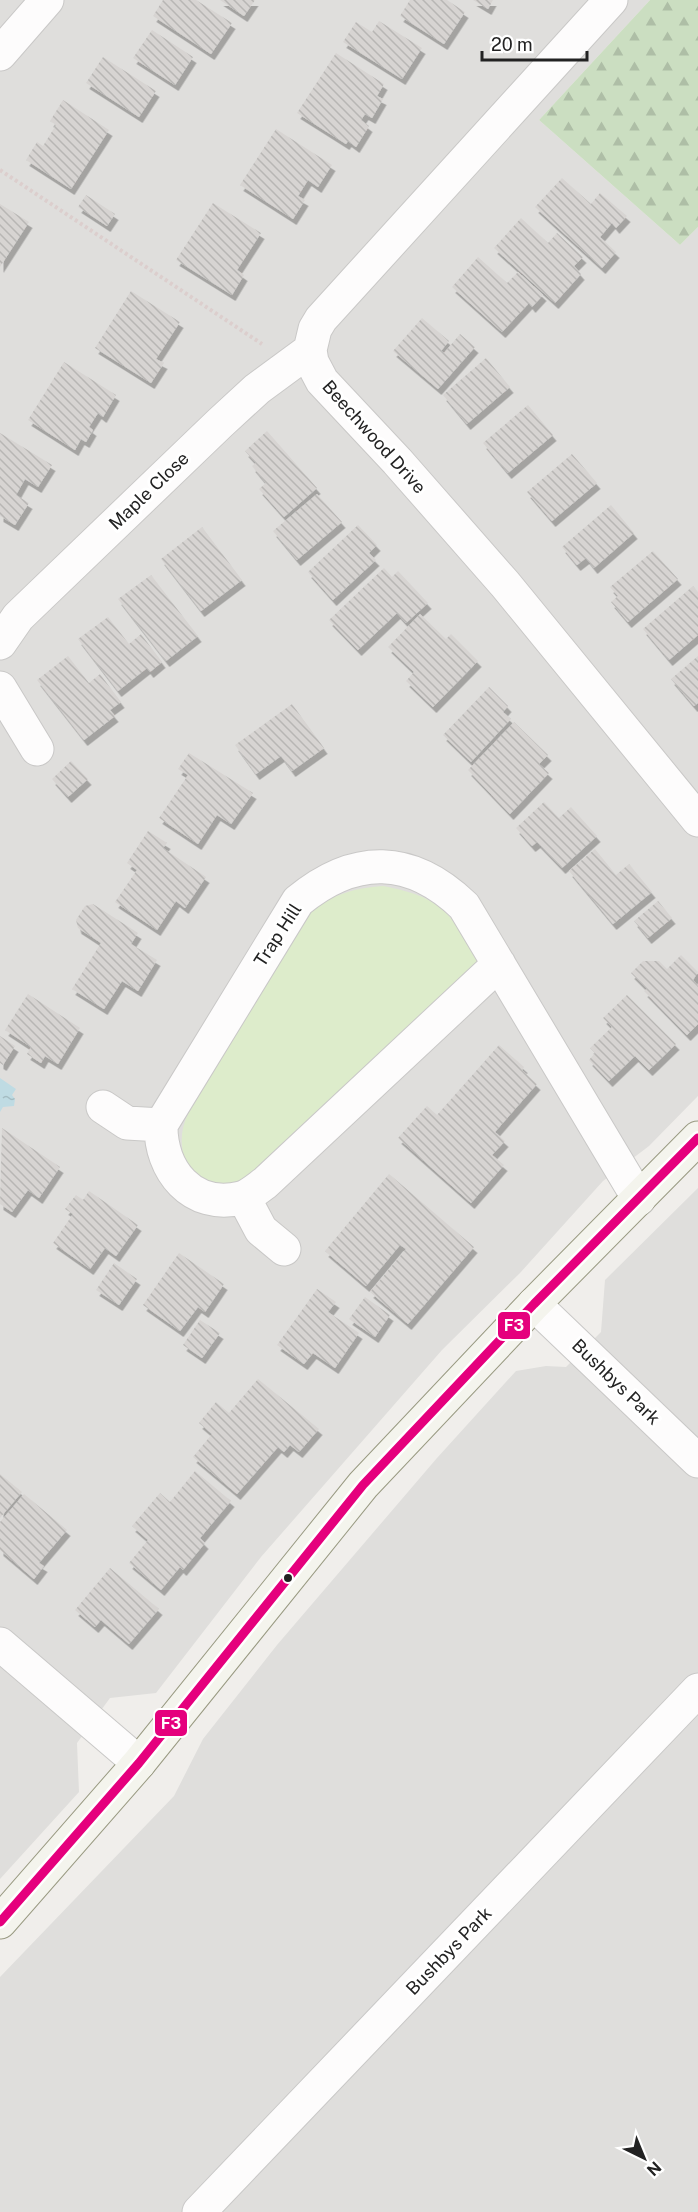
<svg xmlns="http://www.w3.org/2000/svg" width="698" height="2212" viewBox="0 0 698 2212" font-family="'Public Sans',sans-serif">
<defs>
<pattern id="forest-firs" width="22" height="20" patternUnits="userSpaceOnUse" patternTransform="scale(1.5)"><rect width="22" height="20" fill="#cbdec1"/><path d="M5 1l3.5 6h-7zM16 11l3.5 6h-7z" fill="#aebea6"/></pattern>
<pattern id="water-ripples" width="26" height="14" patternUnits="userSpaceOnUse" patternTransform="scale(1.5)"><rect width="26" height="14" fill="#bfdbe3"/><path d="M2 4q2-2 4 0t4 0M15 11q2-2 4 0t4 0" fill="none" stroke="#a4bcc2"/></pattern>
<pattern id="building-back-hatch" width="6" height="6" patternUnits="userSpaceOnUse" patternTransform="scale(1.5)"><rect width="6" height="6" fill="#d7d4d2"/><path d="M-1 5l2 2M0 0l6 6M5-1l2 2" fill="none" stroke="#b8b6b4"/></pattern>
<filter id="shadow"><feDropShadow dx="3.5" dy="6" stdDeviation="0" flood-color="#0004"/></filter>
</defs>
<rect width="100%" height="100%" fill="#f0eeeb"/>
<path fill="#dfdedc" d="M0,0H650L539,120L680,245L698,227V1096L649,1146L603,1181L520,1273L442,1350L261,1557L156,1693L110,1698L77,1743L79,1792L0,1879Z
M698,1188V2212H0V1977L174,1796L203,1739L277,1645L437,1458L516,1371L546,1366L566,1367L601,1332L605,1280Z"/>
<path fill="#ddeccb" d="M383,886C442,897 452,913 479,963L262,1170C253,1175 242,1183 232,1186C228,1187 222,1185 218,1184C183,1179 174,1142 188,1114L308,912C333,895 353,888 383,886Z"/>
<path fill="url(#forest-firs)" d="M650,0H698V227L680,245L539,120Z"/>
<path fill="url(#water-ripples)" d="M0,1078L16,1089L12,1095L15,1099L14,1106L3,1107L0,1112Z"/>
<path fill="url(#building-back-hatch)" filter="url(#shadow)" d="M163,0H196L232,23L211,54L153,16Z
M220,0H255L244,16Z
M410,0H447L465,12L444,44L400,16Z
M473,0H493L488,9Z
M379,21L422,48L402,79L343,42L356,22L372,32Z
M152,30L193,57L175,85L133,58Z
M336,53L384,84L377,96L383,99L372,118L365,114L361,120L369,126L356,147L348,141L346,144L297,113Z
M103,57L156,91L139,117L86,83Z
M63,100L109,130L71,189L26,160L37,142L43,146L56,125L50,121Z
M276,129L332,165L318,187L308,180L298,196L305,200L293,219L240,185Z
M562,178L591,204L600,193L627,216L616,228L612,223L600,237L616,252L602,268L535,207Z
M86,195L115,214L107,226L78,207Z
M213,203L261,233L237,270L244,275L232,295L176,260Z
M0,204L29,222L0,267Z
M521,218L548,243L557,233L583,257L574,266L581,274L555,303L494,248Z
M478,257L507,283L518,272L543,295L532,307L529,303L502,332L452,287Z
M131,291L180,322L156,359L164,363L151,383L95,348Z
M422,318L449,341L441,351L444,353L460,334L475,347L438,389L393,351Z
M486,358L510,387L467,424L443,395Z
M64,362L116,395L103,417L98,413L89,427L93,430L86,442L81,439L75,450L28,420Z
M528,405L553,435L508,473L483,443Z
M267,431L317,488L284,517L259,489L266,483L252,466L256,463L245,451Z
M0,433L52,465L38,487L25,479L16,495L29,503L15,525L0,516Z
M572,454L597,483L552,521L527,492Z
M317,494L342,522L297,560L273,531Z
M611,505L634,533L594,568L586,558L577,565L562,547Z
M358,525L377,545L369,553L376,560L333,600L308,572Z
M202,527L242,580L201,611L161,559Z
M653,551L678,579L628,622L611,602L618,596L610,587Z
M384,568L392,577L398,571L428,603L406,623L397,613L358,650L329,620Z
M151,575L198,636L166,661L118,599Z
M693,586L698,592V635L669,660L643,629Z
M420,614L446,639L451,634L478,661L433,707L406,681L414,672L388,647Z
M108,617L129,644L141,634L162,662L150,672L147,668L118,691L78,639Z
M68,656L89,683L100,674L121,702L110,710L115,716L84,740L37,680Z
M698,656V703L694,706L671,679Z
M489,687L508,706L503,712L511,719L471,762L443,735Z
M292,704L324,748L292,771L281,756L256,774L235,745Z
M514,722L548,755L539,764L549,773L510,814L468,770Z
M189,753L253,793L231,824L217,815L198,844L159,818L188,775L178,769Z
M71,761L88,779L68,797L52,779Z
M544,802L559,818L571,807L597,836L562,868L537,842L532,846L516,828Z
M148,831L167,843L163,848L206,877L185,908L176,901L157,930L115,902L137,870L127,863Z
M595,849L616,875L629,864L652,892L613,924L569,871Z
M658,901L672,918L648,938L634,921Z
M93,904L138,933L131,944L157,960L138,991L122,981L104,1009L72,989L101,943L78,928L76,920L85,906Z
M681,955L698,972L693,980L698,986V1024L687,1035L644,991L647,989L631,973L643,961H659L667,969Z
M28,994L80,1028L58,1064L45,1056L41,1063L27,1054L31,1047L5,1030Z
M627,995L676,1044L649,1070L635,1056L609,1081L589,1060L595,1053L590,1048L612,1027L603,1018Z
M0,1036L15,1046L3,1065L0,1063Z
M499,1045L524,1067L522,1070L537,1084L495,1132L505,1141L492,1155L504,1165L471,1203L398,1138L427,1106L437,1115Z
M2,1128L60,1167L39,1198L28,1190L12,1212L0,1204Z
M389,1174L474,1247L408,1324L370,1292L406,1249L400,1245L366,1286L325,1251Z
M89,1191L138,1225L116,1256L105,1248L90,1269L53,1243L73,1214L65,1209L76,1195L83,1200Z
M179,1253L224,1284L205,1312L198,1307L180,1331L143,1305Z
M114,1263L137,1279L119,1305L96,1290Z
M317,1289L336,1302L328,1312L359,1333L335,1368L313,1353L304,1364L277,1345Z
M365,1297L390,1315L375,1337L349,1319Z
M200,1320L220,1333L202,1358L183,1345Z
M258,1379L319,1429L299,1452L290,1445L284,1452L278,1447L237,1494L193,1457L212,1434L199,1423L216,1402L229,1413Z
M195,1471L231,1501L200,1538L205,1543L183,1570L180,1567L161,1590L129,1563L148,1540L132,1526L160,1493L170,1502Z
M0,1474L22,1492L0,1518Z
M24,1494L67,1530L39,1563L44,1566L34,1579L0,1550V1522Z
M110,1568L159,1609L129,1644L101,1620L95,1627L75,1610Z"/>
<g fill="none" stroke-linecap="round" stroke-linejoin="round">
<defs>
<path id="street" d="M611,0L321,319L315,329L310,350L312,362L322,381L397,461L505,584L698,820
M0,54L47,0
M0,643L18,617L220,423L257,389L310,350
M0,688L37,749
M499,964L265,1183C258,1188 249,1196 241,1198C192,1210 160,1170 161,1125L298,901C355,854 411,855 464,906L639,1199
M103,1107L127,1123L161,1125
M244,1198L261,1230L284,1249
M534,1304L698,1461
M0,1644L139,1763
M199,2212L698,1690"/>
<path id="secondary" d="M0,1922L139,1763L363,1485L534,1304L698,1138"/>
</defs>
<use href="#street" stroke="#c9c8c7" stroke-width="35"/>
<use href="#secondary" stroke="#999a82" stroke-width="35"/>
<path stroke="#dccecd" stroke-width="4" stroke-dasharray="3 3" stroke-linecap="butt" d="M0,170L262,344"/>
<use href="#street" stroke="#fdfcfc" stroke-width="33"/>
<use href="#secondary" stroke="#f4f4ed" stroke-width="33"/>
<defs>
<path id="bus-1" d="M0,1922L139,1763L363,1485L534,1304L698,1138"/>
</defs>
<use href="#bus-1" stroke="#fff" stroke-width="14"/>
<use href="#bus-1" stroke="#e5007d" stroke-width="9"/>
</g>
<circle fill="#222" stroke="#fff" stroke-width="2" cx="288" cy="1578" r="5"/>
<g text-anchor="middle" stroke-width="6" stroke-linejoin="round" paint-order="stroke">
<g font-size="18" fill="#222" stroke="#fff">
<text transform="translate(374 437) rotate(48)" y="6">Beechwood Drive</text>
<text transform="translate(149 491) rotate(-44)" y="6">Maple Close</text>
<text transform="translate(278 935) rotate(-57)" y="6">Trap Hill</text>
<text transform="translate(616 1382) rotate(44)" y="6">Bushbys Park</text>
<text transform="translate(449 1951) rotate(-46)" y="6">Bushbys Park</text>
</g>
</g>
<g stroke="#fff" stroke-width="2">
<rect x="497" y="1311" width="34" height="29" rx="6" fill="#e5007d"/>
<rect x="154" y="1709" width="34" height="28" rx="6" fill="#e5007d"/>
</g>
<g font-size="16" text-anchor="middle" font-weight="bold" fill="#fff">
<text x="514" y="1331">F3</text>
<text x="171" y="1729">F3</text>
</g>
<g transform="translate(644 2158) rotate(137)" stroke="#ffffff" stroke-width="4.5" paint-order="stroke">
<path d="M0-4.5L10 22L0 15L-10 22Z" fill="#222222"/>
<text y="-9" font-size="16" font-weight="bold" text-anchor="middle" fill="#222222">N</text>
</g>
<path d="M482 51v9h105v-9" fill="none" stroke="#222222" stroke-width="3"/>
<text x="491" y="51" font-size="18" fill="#222222" stroke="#ffffff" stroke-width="4.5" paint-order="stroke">20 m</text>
</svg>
